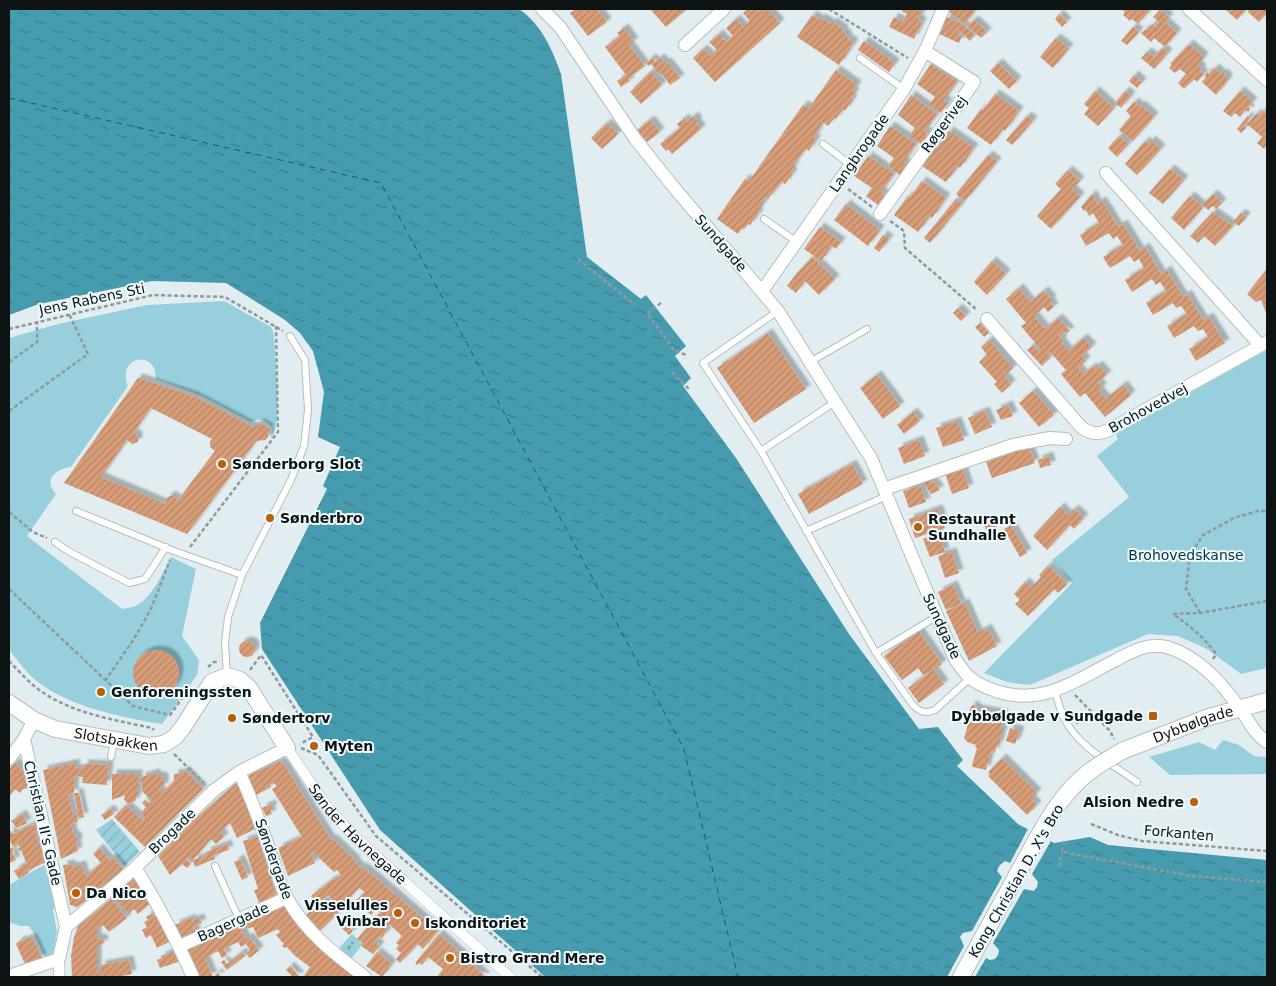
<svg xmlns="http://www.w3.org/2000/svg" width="1276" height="986" viewBox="0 0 1276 986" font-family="'DejaVu Sans',sans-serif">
<defs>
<pattern id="garden-furrows" width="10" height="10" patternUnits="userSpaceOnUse" patternTransform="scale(1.25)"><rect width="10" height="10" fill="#97cfdd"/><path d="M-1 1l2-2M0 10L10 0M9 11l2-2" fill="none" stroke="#81b1bd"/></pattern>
<pattern id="water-ripples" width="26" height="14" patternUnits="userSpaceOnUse" patternTransform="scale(1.25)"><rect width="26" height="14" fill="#469cae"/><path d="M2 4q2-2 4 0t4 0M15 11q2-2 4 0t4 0" fill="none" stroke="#397e8c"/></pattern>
<pattern id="building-hatch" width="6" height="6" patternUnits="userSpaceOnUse" patternTransform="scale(1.25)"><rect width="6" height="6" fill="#d79d78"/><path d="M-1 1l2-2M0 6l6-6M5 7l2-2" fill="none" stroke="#b78667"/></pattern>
<filter id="shadow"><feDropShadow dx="4.5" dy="-4.5" stdDeviation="1" flood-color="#0004"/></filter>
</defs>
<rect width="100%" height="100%" fill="#e1edf0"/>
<path fill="#97cfdd" d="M224,301L271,327L274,335C275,358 283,423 271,439L272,427C265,420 260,417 251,422L202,396L156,379C156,348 116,357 128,386L71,467C55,469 43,480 56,494L27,536L122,609C125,608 130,608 133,607C151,601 163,572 171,557L196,569L182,636L199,660L197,675L162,724C120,717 68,707 34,679C25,671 17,659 9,650V338L58,324L147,305Z
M1267,350V668L1241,674L1207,649L1178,636L1148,634L1030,685L1007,682L984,673L1072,583L1052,560L1129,497L1097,456L1118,439L1116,434Z
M1223,740L1239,745L1254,756L1267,757V774L1170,775L1149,757L1199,742L1215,750Z
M44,865L56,904L53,910L57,932L53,953L45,957L35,935L29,926H20L9,922V885Z
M352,934L363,944L351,959L338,949Z"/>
<path fill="url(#garden-furrows)" d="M112,819L140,852L125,866L96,830Z"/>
<path fill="url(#water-ripples)" d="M9,9H519C542,25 552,49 561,74L587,257L641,299L646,295L686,346L675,356L691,378L683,386L736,458L849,634L919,729L938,727L963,760L957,766L1018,824L1054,843L1090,837L1108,845L1267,860V977H547L544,976L380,830L262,649L260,623L327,489L323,486L340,447L318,437L324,392L313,351L300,333L285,320L226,283L152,281L39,304L9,315Z"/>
<path fill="#e1edf0" d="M1029,827L1052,839L1032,874L1038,882L1037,887L1034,891L1024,889L993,943L999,950L998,955L995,959L990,960L986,958L975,977H947L964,946L960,937L963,933L972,931L1002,877L997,871L999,866L1005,861L1010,863Z"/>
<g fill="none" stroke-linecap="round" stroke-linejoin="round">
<path stroke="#175d6b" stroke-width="1" stroke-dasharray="6 5" stroke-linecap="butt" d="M9,98L381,183L684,749L738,977"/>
</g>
<path fill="url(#building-hatch)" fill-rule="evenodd" filter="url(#shadow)" d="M576,9H597L607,22L588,36L570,13Z
M650,9H687L666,27Z
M748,9H756L760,13L764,9H767L780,23L715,82L693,58L703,49L710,56L717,50L709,42L719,34L726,42L733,36L726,28L736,19L743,27L750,21L743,13Z
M902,9H915L922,12L918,19L922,22L914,39L889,27L894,17L903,22L907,14L902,11Z
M950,9H976L965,24L948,11Z
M1121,9H1151L1138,24L1132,19L1130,21L1123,15L1125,12Z
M1228,9H1267V13L1259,22L1248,12L1249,10L1247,9L1237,20L1226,10Z
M1160,10L1169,17L1165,22L1177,33L1165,47L1154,38L1151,42L1141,33L1146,29L1147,30L1153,24L1155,27L1159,22L1153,17Z
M1059,14L1067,22L1062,27L1055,19Z
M812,15L820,20L821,18L831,24L833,22L844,30L843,32L848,36L847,38L854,43L839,65L797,37Z
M947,17L962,24L975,35L970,41L959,30L957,34L962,36L959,43L939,34Z
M974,20L987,32L981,38L967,26Z
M1133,27L1139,32L1127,45L1121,41Z
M624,28L634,42L629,45L645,66L628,79L630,81L621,87L617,81L626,75L605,47L620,36L617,33Z
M1056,38L1069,48L1053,68L1040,57Z
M864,41L895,63L889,72L858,50Z
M1189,44L1204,57L1198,65L1202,69L1200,71L1204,74L1197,82L1194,79L1184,89L1178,83L1186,74L1180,69L1175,73L1169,68L1172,65L1170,64Z
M1162,48L1168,53L1154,69L1141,58L1147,52L1154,57Z
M652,58L655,62L660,58L665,63L667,62L680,78L670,85L661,73L660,75L651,64L649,66L646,63Z
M998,63L1017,81L1009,89L990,71Z
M931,64L957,82L944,100L948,103L941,113L929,105L935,97L917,84Z
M1215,68L1221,74L1224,73L1227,77L1228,80L1216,95L1202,82L1206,77L1205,76L1207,72L1209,74Z
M836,70L857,85L853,91L855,93L851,98L853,99L845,111L843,109L836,119L834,118L828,126L823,122L814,138L816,140L809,151L806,149L794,164L795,165L791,171L793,173L785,184L782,182L768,199L765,197L761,201L764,203L757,212L759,213L750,225L748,224L744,229L742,228L738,234L717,219L745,179L749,181L803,105L809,108Z
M651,71L662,85L641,104L630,92Z
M1134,75L1142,82L1137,88L1129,81Z
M1095,91L1114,108L1098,126L1084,114L1089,108L1084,104Z
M1125,91L1131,96L1121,108L1115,103Z
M1240,91L1253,102L1248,107L1250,109L1248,112L1246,110L1240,117L1235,113L1231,117L1223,111Z
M995,94L1019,111L1005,131L1003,129L991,145L967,128L981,109L983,110Z
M911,95L937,114L925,131L928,134L921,144L909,136L915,128L898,115Z
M1134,102L1140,107L1141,105L1154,117L1133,141L1119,130L1131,116L1126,111Z
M1263,111L1267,115V145L1264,149L1257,143L1262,137L1247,124L1257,113L1259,116Z
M694,116L698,121L696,122L701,129L672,154L668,149L666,151L660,144L680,128L677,124L685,118L687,122Z
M1027,116L1033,121L1012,145L1006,140Z
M1248,116L1250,118L1244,126L1246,128L1241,133L1237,129Z
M650,120L660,132L647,142L637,130Z
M607,123L618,134L602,149L591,138Z
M890,126L916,144L904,162L907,165L900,175L888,166L894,158L877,146Z
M949,131L974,148L960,168L958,166L946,182L922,166L936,146L938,147Z
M1119,136L1129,144L1117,157L1108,148Z
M1151,140L1161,149L1137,175L1125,164L1145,141L1148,144Z
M988,155L997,162L965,201L956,194Z
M868,156L894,174L881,192L885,194L878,205L866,196L872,188L854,176Z
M1170,169L1184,180L1163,204L1149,193Z
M1068,170L1080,181L1072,189L1080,197L1051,229L1037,216L1061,189L1055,184Z
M922,181L946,198L932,218L930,216L918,232L894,215L908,196L910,197Z
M1092,194L1097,204L1102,201L1118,227L1123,224L1140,251L1145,247L1161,274L1167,270L1183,297L1187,294L1203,320L1209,317L1225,343L1196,361L1189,349L1208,337L1203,329L1198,331L1194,326L1174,338L1167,326L1187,314L1181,306L1176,308L1173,303L1153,315L1146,303L1166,291L1160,282L1156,285L1152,279L1132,292L1125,280L1144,268L1139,259L1134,262L1130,256L1110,268L1103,257L1123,245L1117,236L1113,239L1109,233L1086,246L1080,235L1099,223L1093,213L1089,216L1086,210L1084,211L1081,207Z
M1213,194L1222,203L1216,209L1213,206L1208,210L1202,205Z
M1190,196L1203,207L1184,230L1171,218Z
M956,199L962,204L930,243L924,238Z
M846,204L880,230L868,246L834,220Z
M1213,212L1233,226L1215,246L1204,236L1198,243L1190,236Z
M1241,213L1246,217L1239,226L1233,222Z
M820,227L841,242L836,249L832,246L821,261L804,249Z
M883,235L889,239L879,252L874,248Z
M812,257L835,279L819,295L805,281L796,293L787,286L797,273Z
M992,261L1006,274L987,295L974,282Z
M1266,270L1267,271V315L1261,300L1256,302L1247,294Z
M1019,288L1030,302L1044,291L1052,300L1050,302L1054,307L1048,312L1044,307L1034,316L1045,329L1058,318L1070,331L1066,334L1063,331L1059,335L1063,340L1061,342L1068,351L1083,338L1092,347L1082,356L1086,361L1078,368L1083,374L1092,367L1094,369L1098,365L1107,375L1098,382L1102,387L1099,391L1106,399L1123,385L1131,395L1105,417L1085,393L1080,397L1061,374L1066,370L1050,352L1047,355L1050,358L1042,366L1027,350L1033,345L1039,351L1041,350L1021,326L1026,323L1006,299Z
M958,308L966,316L961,321L953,313Z
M980,323L989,333L984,337L975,327Z
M768,333L806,389L754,423L717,368Z
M989,340L1013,368L1004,376L1011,384L1002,393L994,384L997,382L979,362L987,355L981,347Z
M877,375L900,406L883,419L860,388Z
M138,378L194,396L253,427L261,423L269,428L268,437L265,440L256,441L187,534L64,483ZM151,408L212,439L210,442V447L215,451L178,500L173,496H170L167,498L165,504L101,477L127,440L132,444L138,442V436L133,433Z
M1033,391L1054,415L1039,427L1019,403Z
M1008,405L1013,416L1001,420L996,410Z
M985,411L992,427L975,434L968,418Z
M913,412L920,421L904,434L897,425Z
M957,421L964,440L943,447L936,428Z
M919,440L925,456L904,464L898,448Z
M1029,447L1035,463L992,478L986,462Z
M1049,456L1051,465L1040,468L1038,460Z
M852,464L863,484L809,514L798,494Z
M962,467L969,488L952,494L945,473Z
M930,478L940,490L931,494L922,481Z
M920,485L926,502L909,508L903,491Z
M1060,507L1068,515L1074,509L1084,518L1074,529L1070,525L1047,550L1033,536Z
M938,509L945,528L915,538L909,519Z
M992,519L997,527L988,532L983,524Z
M1011,525L1027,553L1020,557L1004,529Z
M939,533L945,552L930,557L923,539Z
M952,552L959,573L945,578L938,556Z
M1048,566L1067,584L1058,593L1054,589L1028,616L1015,604L1020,600L1014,594L1025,582L1031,588L1041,577L1039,575Z
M953,585L961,604L946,610L938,592Z
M965,603L978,633L987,628L997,646L969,661L946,611Z
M919,631L942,664L934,669H933L944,684L919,703L908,688L930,672L923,675L918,668L902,680L884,656Z
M239 649a8 8 0 1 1 16 0a8 8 0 1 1-16 0Z
M133 673a23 23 0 1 1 46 0a23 23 0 1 1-46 0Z
M974,705L977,709L1004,714L1000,729H1003L999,745H997L995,752L991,751L986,770L973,767L972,765L977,748L975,747L976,745L967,742L964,738L969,721H968L970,710L971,706Z
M1010,728L1020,731L1015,744L1006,741Z
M1002,758L1037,793L1031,799L1037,805L1027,815L988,776L990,774L988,772Z
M15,762L27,777L29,788L23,789L20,793L15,789L9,797V769Z
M279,762L283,763L331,840L333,839L356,861L355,862L362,869L363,867L438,931L423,949L418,944L400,963L396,959L401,953L396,949L399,945L396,943L402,936L389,924L385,929L387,931L382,938L380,936L375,942L380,946L373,954L361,946L363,943L357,939L386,905L383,902L371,915L356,900L365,892L359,888L340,908L341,910L319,932L306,915L324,900L329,906L334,902L328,895L317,904L311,896L333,879L334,880L341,875L337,870L334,872L313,852L310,853L315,863L288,876L278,848L302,837L272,789L277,786L274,783L270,785L271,787L256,795L248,779L249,775Z
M76,763L75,769H83L84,764L109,765L107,785L82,783L83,777L75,776L74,793L68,794L73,814L76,813L78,822L71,824L73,834L77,837L78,843H76L78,851L61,859L43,770Z
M185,770L203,789L145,847L114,817L126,805L142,820L145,817L141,813L146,807L142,803L145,800L149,803L152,801L142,791L141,777L155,773L157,776L164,777V786L159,789L162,793L174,781V774L182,773Z
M112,774H138V794L135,801L129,804L124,800L125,795L112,800Z
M235,784L239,785L257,828L237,838L230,823L220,832L224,837L216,844L211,839L193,860L189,857L186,859L191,864L187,868L182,864L170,875L158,856L195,819Z
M74,793H79L84,817L79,818Z
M271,804L273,808L270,810L272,814L266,816L262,808Z
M110,809L114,814L105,820L101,815Z
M22,814L27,823L17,828L11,821Z
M34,824L38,831L35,832L46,862L29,870L28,873L19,879L14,871L23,865H27L21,850L19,851L18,848H20L18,844L13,847L9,839V829L13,834Z
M258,837L276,893L272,900L260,905L254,890L258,889L243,841Z
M227,844L229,850L214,855L215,859L195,867L193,860L207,855L206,852Z
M12,847L14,850L12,851L16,860L10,863L9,849Z
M99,848L109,860L112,857L123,869L98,892L77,907L70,905L63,865L71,864V867L82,865L84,874L86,876L101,863L93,854Z
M240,859L248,877L242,880L234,862Z
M135,878L153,901L138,914L134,909L128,914L113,896Z
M111,899L127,918L109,932L103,925L97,930V939L101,938L105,942L101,945H97V972H101V965L129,960L132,974L118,977H72L71,956L74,937L78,926Z
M282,905L285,907L311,937L321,951L357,977H326L323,975L322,977H306L304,976L310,967L294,955L287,947L285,948L282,946L284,944L276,935L280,932L278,929L258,938L253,927L241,930L246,939L249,937L259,950L250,958L246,954L250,950L246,944L241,947L238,942L224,949L227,955L222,958L218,951L205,958L213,977L218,973L220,975L218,977H198L186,950Z
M153,913L155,917L158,915L171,941L157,948L151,935L146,938L142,930L147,927L144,922L148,920L146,917Z
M191,918L192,921L199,918L202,923L193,927L197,934L181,939L175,925Z
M344,922L353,931L349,935L340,926Z
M439,934L486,977H437L443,969L428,957L422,965L419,963L418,965L415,963Z
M32,937L42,958L26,966L16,944L21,940L22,941Z
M178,951L181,961L160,968L157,960L162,958L161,956Z
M242,952L245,956L227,970L221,962L224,960L227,964Z
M377,952L392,964L382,977L366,966Z
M290,966L300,977H293L286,970Z"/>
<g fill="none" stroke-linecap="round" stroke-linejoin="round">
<defs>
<path id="service" d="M860,58L904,89
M823,144L851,165
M764,219L797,242
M778,311L703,363L761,451L876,653L913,705C920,712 925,714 935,710L970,678
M810,362L867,329
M761,451L835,402
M76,511L174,551L242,575
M806,531L887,496
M55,542L68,551L129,583L145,579L166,547
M876,653L936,617
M227,675L225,643L228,617L242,575L291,480L304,446L308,410L305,360L290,336
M1055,692C1058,700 1060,710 1064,718C1078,747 1112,764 1137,782
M111,757L114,741
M215,866L239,919"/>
<g id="pedestrian">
<path id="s1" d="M287,748L327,807L354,836L510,977"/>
<path d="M59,959V977"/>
</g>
<path id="minor" d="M542,9L560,27L636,140L672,185L778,311L835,402L871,458L955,659C959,665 964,672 969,677C976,683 987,688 996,691C1042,707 1076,680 1116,660C1131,652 1149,642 1167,647C1199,657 1222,683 1241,710C1249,721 1255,735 1267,742
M1189,9L1267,80
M685,45L724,9
M1106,173L1260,345
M880,214L974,82L925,51
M762,291L904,89L925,51L943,9
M987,319L1082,428C1092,434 1098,435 1109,430L1267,342
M884,489L1013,445L1050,438L1066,439
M9,759L24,739L34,720
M239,772C252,799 262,828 272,857C277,871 280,887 288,900C306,932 336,955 365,977
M135,868C158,903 176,939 193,977
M66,927L135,868L213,791L239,772L287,748
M180,946L286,898
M9,976L59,959L66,927L24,739"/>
<g id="tertiary">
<path id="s2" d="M9,703L34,720L55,729L149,746L164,744L175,737L183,727L212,682L227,676L240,680L249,688L287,748"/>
<path id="s3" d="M1122,751L1209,717L1267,701"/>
<path d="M961,977L1018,873"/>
</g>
</defs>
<use href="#service" stroke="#b3bfc2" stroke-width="8"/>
<use href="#pedestrian" stroke="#b3bfc2" stroke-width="11"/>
<use href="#minor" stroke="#b3bfc2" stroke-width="14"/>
<use href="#tertiary" stroke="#b3bfc2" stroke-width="18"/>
<path stroke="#90999b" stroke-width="2.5" stroke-dasharray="4 2.5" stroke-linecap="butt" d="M829,9L908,58
M848,189L872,207
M890,221L904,231L905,248L977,310
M578,259L635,305
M661,303L647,313L674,350L686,355
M9,329L153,295L225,297L283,331
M9,362L37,342V321
M672,372L689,389
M9,411L88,354L69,314
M9,512L33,532L47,538
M190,547L278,432L276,326
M9,589L133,706L170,715L188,690
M1200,613L1186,589L1190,555L1203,535L1234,518L1258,511H1267
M1213,659L1216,654C1203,636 1191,627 1173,614L1200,613L1267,601
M9,661C19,671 30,684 42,692C75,714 115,720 152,728L154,730
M208,667L214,662H218
M250,670L261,655L313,737L300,744
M105,681L134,639L151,609L170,560
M1075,695L1110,731L1114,739
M1076,723L1093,715
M301,748L318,755L376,836L542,977
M174,754L204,783
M1091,824L1118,835L1142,841L1267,851
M1064,841L1062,852L1191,876L1267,882
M1059,867L1062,852
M348,949L353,942"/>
<use href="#service" stroke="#fff" stroke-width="6"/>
<use href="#pedestrian" stroke="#fff" stroke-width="10"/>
<use href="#minor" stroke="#fff" stroke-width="12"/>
<use href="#tertiary" stroke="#fff" stroke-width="16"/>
<defs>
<path id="tertiary-bridge" d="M1018,873C1038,838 1056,797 1089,772C1099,764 1111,758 1122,751"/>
</defs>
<use href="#tertiary-bridge" stroke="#b3bfc2" stroke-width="18" stroke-linecap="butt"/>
<use href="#tertiary-bridge" stroke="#fff" stroke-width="16"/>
</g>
<g fill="#ba5e08" stroke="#eefbfe" stroke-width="2">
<circle cx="222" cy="464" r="5"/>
<circle cx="270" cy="518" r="5"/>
<circle cx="918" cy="527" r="5"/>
<circle cx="101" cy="692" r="5"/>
<rect x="1148" y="711" width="10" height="10" rx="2.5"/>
<circle cx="232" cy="718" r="5"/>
<circle cx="314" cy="746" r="5"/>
<circle cx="1194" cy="802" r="5"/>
<circle cx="76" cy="893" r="5"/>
<circle cx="398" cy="913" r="5"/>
<circle cx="415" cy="923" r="5"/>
<circle cx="450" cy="958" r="5"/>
</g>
<g text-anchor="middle" stroke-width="4" stroke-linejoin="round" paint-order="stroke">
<g font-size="14" fill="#0d1213" stroke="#eefbfe">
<text transform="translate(944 124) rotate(-54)" y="5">Røgerivej</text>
<text transform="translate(859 153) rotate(-55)" y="5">Langbrogade</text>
<text transform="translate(721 243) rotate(49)" y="5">Sundgade</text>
<text transform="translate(92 299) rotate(-12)" y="5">Jens Rabens Sti</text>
<text transform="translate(1148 408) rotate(-29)" y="5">Brohovedvej</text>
<text transform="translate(942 626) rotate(65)" y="5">Sundgade</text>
<text dy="5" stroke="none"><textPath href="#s3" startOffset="76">Dybbølgade</textPath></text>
<text dy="5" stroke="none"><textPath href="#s2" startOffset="115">Slotsbakken</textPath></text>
<text transform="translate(43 823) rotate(77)" y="5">Christian II's Gade</text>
<text transform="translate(172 831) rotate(-44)" y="5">Brogade</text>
<text dy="5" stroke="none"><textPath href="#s1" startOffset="112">Sønder Havnegade</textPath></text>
<text transform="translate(1179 833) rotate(5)" y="5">Forkanten</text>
<text transform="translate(274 859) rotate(70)" y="5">Søndergade</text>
<text transform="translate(1016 881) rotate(-60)" y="5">Kong Christian D. X's Bro</text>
<text transform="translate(233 922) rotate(-24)" y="5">Bagergade</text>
</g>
<g font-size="14" font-weight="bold" fill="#0d1213" stroke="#eefbfe" text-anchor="start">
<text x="232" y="469">Sønderborg Slot</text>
<text x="280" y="523">Sønderbro</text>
<text x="928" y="524">Restaurant<tspan x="928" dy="16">Sundhalle</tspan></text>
<text x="111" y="697">Genforeningssten</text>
<text x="1143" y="721" text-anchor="end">Dybbølgade v Sundgade</text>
<text x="242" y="723">Søndertorv</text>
<text x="324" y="751">Myten</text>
<text x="1184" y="807" text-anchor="end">Alsion Nedre</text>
<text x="86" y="898">Da Nico</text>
<text x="388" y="910" text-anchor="end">Visselulles<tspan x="388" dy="16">Vinbar</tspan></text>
<text x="425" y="928">Iskonditoriet</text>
<text x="460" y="963">Bistro Grand Mere</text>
</g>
<g font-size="14" fill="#063039" stroke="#eefbfe">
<text x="1186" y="560">Brohovedskanse</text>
</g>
</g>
<rect width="1276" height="986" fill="none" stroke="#0d1213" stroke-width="20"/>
</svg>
